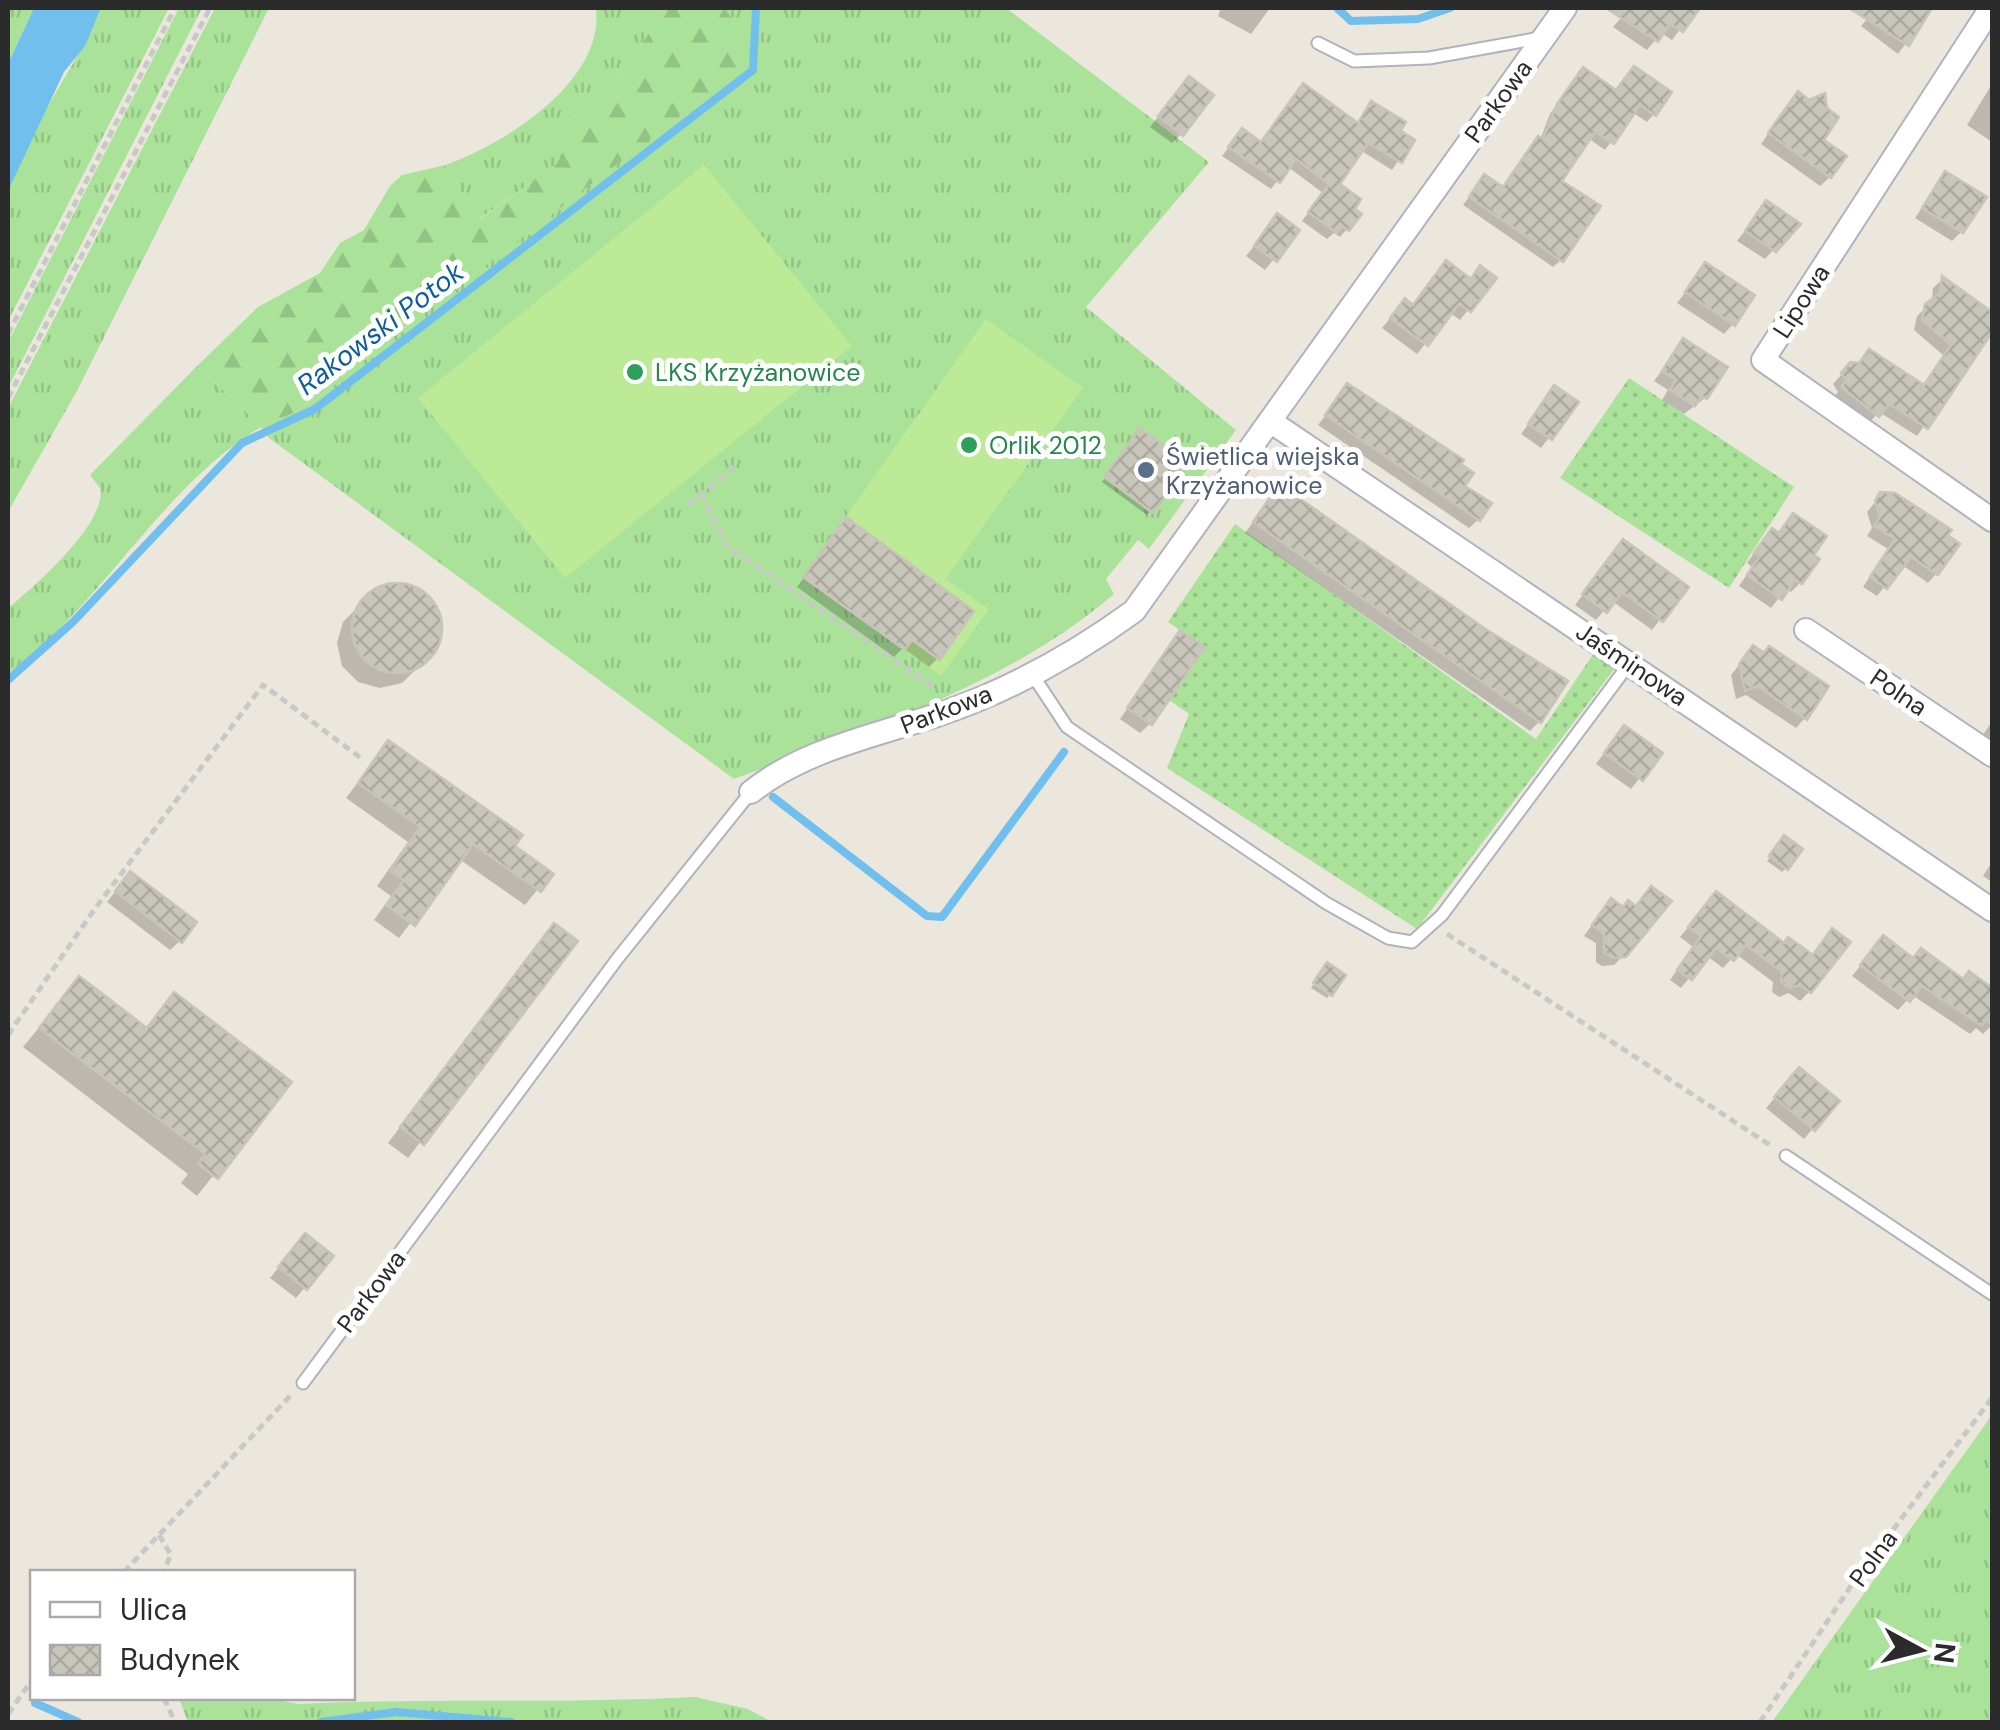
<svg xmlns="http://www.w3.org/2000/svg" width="2000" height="1730" viewBox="0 0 2000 1730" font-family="'DM Sans',sans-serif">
<defs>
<pattern id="grass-tufts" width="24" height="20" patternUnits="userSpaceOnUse" patternTransform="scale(2.5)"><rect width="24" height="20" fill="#abe29a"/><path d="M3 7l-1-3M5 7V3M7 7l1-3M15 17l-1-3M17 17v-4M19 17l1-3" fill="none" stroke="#93c285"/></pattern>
<pattern id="forest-firs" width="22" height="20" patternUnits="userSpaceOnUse" patternTransform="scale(2.5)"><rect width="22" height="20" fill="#abe29a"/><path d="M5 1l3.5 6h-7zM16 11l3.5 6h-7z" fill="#93c285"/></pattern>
<pattern id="garden-dots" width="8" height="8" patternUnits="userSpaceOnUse" patternTransform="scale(2.5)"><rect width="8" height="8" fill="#abe29a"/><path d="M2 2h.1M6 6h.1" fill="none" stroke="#93c285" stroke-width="1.8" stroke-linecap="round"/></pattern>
<pattern id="building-cross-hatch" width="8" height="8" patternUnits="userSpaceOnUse" patternTransform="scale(2.5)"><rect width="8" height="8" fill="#c8c5bb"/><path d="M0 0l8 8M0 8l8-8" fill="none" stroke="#aca9a1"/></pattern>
</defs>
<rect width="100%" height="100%" fill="#ece7dd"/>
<path fill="url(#grass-tufts)" d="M8,8H34L8,64Z
M101,8H169L8,321C8,289 0,215 9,188C30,123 76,69 101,8Z
M179,8H202L8,388V342Z
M215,8H269L78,389L8,512V408Z
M596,8H665L620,78L578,108L561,161L478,220L445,165C505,144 605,81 596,8Z
M723,8H1006L1209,162L1086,307L1236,430L1149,549L1138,540L1106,579L1114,594C1007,686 865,730 734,779L269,438L261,427C160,488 103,604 8,674V608C34,587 108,522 100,488L90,475L197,366L261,426L296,412L743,66C748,49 736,19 723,8Z
M1992,1415V1722H1772Z
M695,1697L748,1709L772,1722H188L179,1698H267L298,1704C431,1698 563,1704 695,1697Z"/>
<path fill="url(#forest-firs)" d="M665,8H723C736,18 748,49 744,66L296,412L261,426L197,366L258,307L320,273L340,243L364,230L390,186L402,175L445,165L479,220L560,161L558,130L578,108L620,78Z"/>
<path fill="url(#garden-dots)" d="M1629,378L1794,487L1729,588L1560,478Z
M1235,524L1536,739L1594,653L1615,668L1417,929L1167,768L1189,714L1169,700L1204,647L1168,622Z"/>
<path fill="#bdea96" d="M704,165L852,346L565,578L418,398Z
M986,319L1083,388L945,579L989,609L941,676L803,577Z"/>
<path fill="#71bfed" d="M34,8H101L85,46L64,72L8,191V64Z"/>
<path fill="#0003" d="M1221,8H1270L1251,34L1218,16Z
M1630,8H1696L1672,40L1661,33L1647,50L1613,27Z
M1877,8H1932L1898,54L1861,26Z
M1627,77L1654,114L1647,122L1632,112L1605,150L1588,138L1559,182L1561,260L1553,267L1463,205L1484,177L1502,189L1540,140L1550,114L1576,78L1615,93Z
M1992,84V142L1967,125Z
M1180,89L1181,134L1172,143L1150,127Z
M1371,104L1412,141L1392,170L1360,150L1337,185L1347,229L1340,237L1334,233L1327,239L1302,221L1323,193L1288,167L1271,189L1222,156L1235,139L1260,145L1356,125Z
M1789,104L1821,141L1830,177L1820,186L1761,144Z
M1945,174L1961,232L1952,241L1915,218Z
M1767,203L1798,224L1765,259L1737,241Z
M1277,217L1296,231L1265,270L1246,256Z
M1706,265L1733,324L1724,334L1677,303Z
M1480,268L1494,278L1460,320L1450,313L1417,354L1382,328L1396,311L1469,280Z
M1942,280L1992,315V328L1917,436L1879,412L1868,424L1833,398L1838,392L1833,384L1851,364L1922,387L1943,355L1914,330L1917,316L1932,302L1933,288Z
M1684,341L1705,398L1684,414L1662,400L1668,390L1654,381Z
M1348,386L1462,487L1478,520L1469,528L1318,425Z
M1555,388L1575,403L1541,448L1521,434Z
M1136,435L1151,511L1147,515L1102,482Z
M1279,487L1539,722L1530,731L1245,533Z
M1881,495L1936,574L1928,583L1902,565L1877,596L1863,587L1888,549L1867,536L1872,528L1867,512Z
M1794,516L1800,583L1791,592L1786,589L1771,608L1739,586L1752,567L1747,563L1763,540L1772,531L1778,535Z
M846,520L938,658L929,667L903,648L894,657L797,587Z
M1623,542L1685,587L1652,630L1612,601L1596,620L1575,605Z
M398,584L420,590L436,607L441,629L435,651L402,683L380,688L358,682L342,666L337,643L343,622L359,606L376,590Z
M1180,634L1150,724L1140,733L1120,719Z
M1753,648L1805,718L1796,728L1746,695L1736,699L1731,675Z
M1992,722V742L1982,736Z
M1615,738L1659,754L1631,789L1596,764Z
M388,743L550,874L525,905L459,859L399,938L374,920L391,896L377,886L408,842L346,798Z
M1780,843L1786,868L1782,872L1767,861Z
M1992,862V882L1983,876Z
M121,884L180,941L170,950L107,902Z
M1716,895L1784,945L1811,957L1823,941L1809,992L1800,1001L1789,993L1779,997L1772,992L1773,982L1736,954L1723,968L1707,956L1681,988L1670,980L1693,947L1680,937Z
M1635,909L1624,955L1614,965L1602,966L1596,962V943L1584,936L1602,911Z
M554,926L575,941L408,1158L388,1143Z
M1883,938L1912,960L1962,981L1969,974L1992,991V1025L1983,1034L1976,1028L1970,1034L1912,995L1898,1010L1852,976Z
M1324,969L1330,994L1327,998L1311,988Z
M79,979L144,1029L174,996L288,1082L197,1196L181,1183L188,1174L23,1047Z
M1790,1080L1836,1101L1804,1139L1766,1108Z
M296,1245L331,1256L296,1298L270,1278Z"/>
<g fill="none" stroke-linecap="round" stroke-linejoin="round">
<path stroke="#71bfed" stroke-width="8" d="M1337,8L1351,21L1418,19L1450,8
M8,680L73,622L242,443L315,409L753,70L756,8
M773,797L927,916L942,917L1064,752
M35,1703L78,1722
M321,1722L396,1712L511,1722"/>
</g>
<path fill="url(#building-cross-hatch)" stroke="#c8c4b7" stroke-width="2.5" d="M1606,8H1700L1683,32L1670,24L1658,42Z
M1849,8H1932L1909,46Z
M1634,66L1672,92L1656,116L1640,105L1614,144L1595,132L1562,181L1601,206L1563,262L1469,197L1484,174L1503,187L1538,136L1543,139L1557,104L1583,67L1616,90Z
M1189,76L1214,95L1183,136L1158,116Z
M1303,83L1358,123L1371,101L1406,122L1401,131L1415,140L1402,163L1368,143L1340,184L1361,199L1355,209L1362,214L1349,231L1342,226L1337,233L1308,212L1329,184L1296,159L1280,183L1228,147L1242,128L1261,142Z
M1798,91L1809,100L1825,93L1827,108L1839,117L1824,140L1847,156L1831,178L1768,133Z
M1945,171L1987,197L1963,233L1922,208Z
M1766,200L1801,224L1776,252L1745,231Z
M1277,213L1300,230L1277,262L1254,246Z
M1446,260L1471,279L1480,265L1497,278L1471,312L1459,304L1428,346L1390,318L1405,298L1413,305Z
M1705,262L1755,295L1735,326L1685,292Z
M1942,276L1992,312V332L1928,429L1889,404L1879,417L1841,387L1846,381L1841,373L1850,362L1859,363L1869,349L1924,385L1951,345L1922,320L1925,304L1940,293Z
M1683,338L1728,367L1707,399L1702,396L1695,406L1670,390L1676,380L1662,371Z
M1347,383L1464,460L1461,464L1474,473L1465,486L1492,503L1480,521L1325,415Z
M1554,385L1579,402L1552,440L1528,424Z
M1140,428L1189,464L1153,513L1104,477Z
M1279,484L1484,628L1568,681L1541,723L1253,522Z
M1880,492L1895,493L1952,530L1948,535L1960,544L1938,575L1911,557L1887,589L1870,577L1895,539L1874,526L1880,517L1875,501Z
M1793,513L1827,536L1814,555L1820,559L1802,584L1795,580L1782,600L1747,575L1760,556L1754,553L1772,528L1779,533Z
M846,517L974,611L940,660L912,640L905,650L803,577Z
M1623,539L1689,587L1663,622L1622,592L1607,613L1582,594Z
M352 628a45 45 0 1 1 90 0a45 45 0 1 1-90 0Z
M1180,630L1205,647L1152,725L1127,708Z
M1753,645L1764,653L1769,646L1829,686L1807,720L1757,686L1745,691L1739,664Z
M1624,725L1663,753L1643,781L1604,753Z
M388,740L523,835L515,846L554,874L541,892L473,844L415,926L386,905L404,880L390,871L420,827L358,783Z
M1784,835L1803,849L1788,870L1769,856Z
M130,871L197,922L182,943L115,891Z
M1651,886L1672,901L1626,957L1612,958L1604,952V934L1592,925L1611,898L1623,907L1628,900L1636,906Z
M1716,891L1784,943L1788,937L1813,955L1832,928L1851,942L1811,993L1800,985L1789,988L1781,982L1782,972L1746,945L1734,961L1716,948L1692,980L1677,970L1701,936L1688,927Z
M554,923L578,941L424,1145L400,1127Z
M1883,935L1913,958L1921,948L1963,979L1969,971L1992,988V1025L1985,1020L1982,1026L1922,986L1910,1002L1860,965Z
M1327,962L1346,975L1332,996L1313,983Z
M79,976L147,1028L174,992L292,1082L218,1179L198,1164L205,1154L39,1028Z
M1799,1067L1840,1101L1815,1131L1774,1097Z
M305,1233L334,1256L307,1290L278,1267Z"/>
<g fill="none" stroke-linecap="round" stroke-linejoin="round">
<defs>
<path id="service" d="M1318,43L1354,61L1429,58L1540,38
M1032,674L1067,727L1326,903L1388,938L1412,942L1442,915L1629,664
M1786,1156L1992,1294
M303,1383L618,958L751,792"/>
<path id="minor" d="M1991,8L1763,360L1992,520
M1270,421L1992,910
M1806,630L1992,755
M751,792C804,749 879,735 943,713C1012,689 1075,654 1134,611L1565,8"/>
</defs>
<use href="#service" stroke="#b1b2be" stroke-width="15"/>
<use href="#minor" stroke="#b1b2be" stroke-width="26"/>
<path stroke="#c8c8c8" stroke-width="5" stroke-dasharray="8 5" stroke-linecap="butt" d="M8,334L175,8
M8,398L210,8
M701,494L727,546L937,689
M688,505L735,466
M1447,934L1773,1147
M8,1035L94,910L263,685L361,758
M159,1535L171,1555L163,1572
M124,1572L290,1396
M164,1698L175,1722
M8,1714L32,1680
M1760,1722L1853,1583L1992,1398"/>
<use href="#service" stroke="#fff" stroke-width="11"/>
<use href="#minor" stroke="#fff" stroke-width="22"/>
</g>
<g fill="#2e9e5b" stroke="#fff" stroke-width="4">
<circle cx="635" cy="372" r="10"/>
<circle cx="969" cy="445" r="10"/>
</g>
<circle fill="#5c6f8a" stroke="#fff" stroke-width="4" cx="1146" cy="470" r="10"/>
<g text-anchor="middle" stroke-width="10" stroke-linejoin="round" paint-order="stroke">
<g font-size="25" fill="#2b2b2b" stroke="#fff">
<text transform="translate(1498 101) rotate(-54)" y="9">Parkowa</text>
<text transform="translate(1801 301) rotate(-57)" y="9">Lipowa</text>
<text transform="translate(1632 664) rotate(34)" y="9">Jaśminowa</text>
<text transform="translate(1899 692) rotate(34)" y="9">Polna</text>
<text transform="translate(946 709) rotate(-21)" y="9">Parkowa</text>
<text transform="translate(371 1291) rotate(-53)" y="9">Parkowa</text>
<text transform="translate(1873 1558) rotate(-54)" y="9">Polna</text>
</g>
<g font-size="25" fill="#27864d" stroke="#fff" text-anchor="start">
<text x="655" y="381">LKS Krzyżanowice</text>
<text x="989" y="454">Orlik 2012</text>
</g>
<g font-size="25" fill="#4e5e75" stroke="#fff" text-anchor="start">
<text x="1166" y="465">Świetlica wiejska<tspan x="1166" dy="29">Krzyżanowice</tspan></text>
</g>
<g font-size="28" font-style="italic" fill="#0f5c9b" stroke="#fff">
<text transform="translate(380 328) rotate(-37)" y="10">Rakowski Potok</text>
</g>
</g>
<rect width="2000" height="1730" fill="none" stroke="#2b2b2b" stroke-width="20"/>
<rect x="30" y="1570" width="325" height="130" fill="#ffffff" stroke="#aaaaaa" stroke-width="2.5"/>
<rect x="50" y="1602" width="50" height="15" fill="#ffffff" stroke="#aaaaaa" stroke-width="2.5"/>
<text x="120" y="1620" font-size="30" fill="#2b2b2b">Ulica</text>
<rect x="50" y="1645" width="50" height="30" fill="url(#building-cross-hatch)" stroke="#aaaaaa" stroke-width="2.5"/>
<text x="120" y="1670" font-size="30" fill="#2b2b2b">Budynek</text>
<g transform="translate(1920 1650) rotate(97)" stroke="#ffffff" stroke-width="8" paint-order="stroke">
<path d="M0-8L18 38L0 25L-18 38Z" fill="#2b2b2b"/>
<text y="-15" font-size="28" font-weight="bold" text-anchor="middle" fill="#2b2b2b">N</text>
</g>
</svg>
